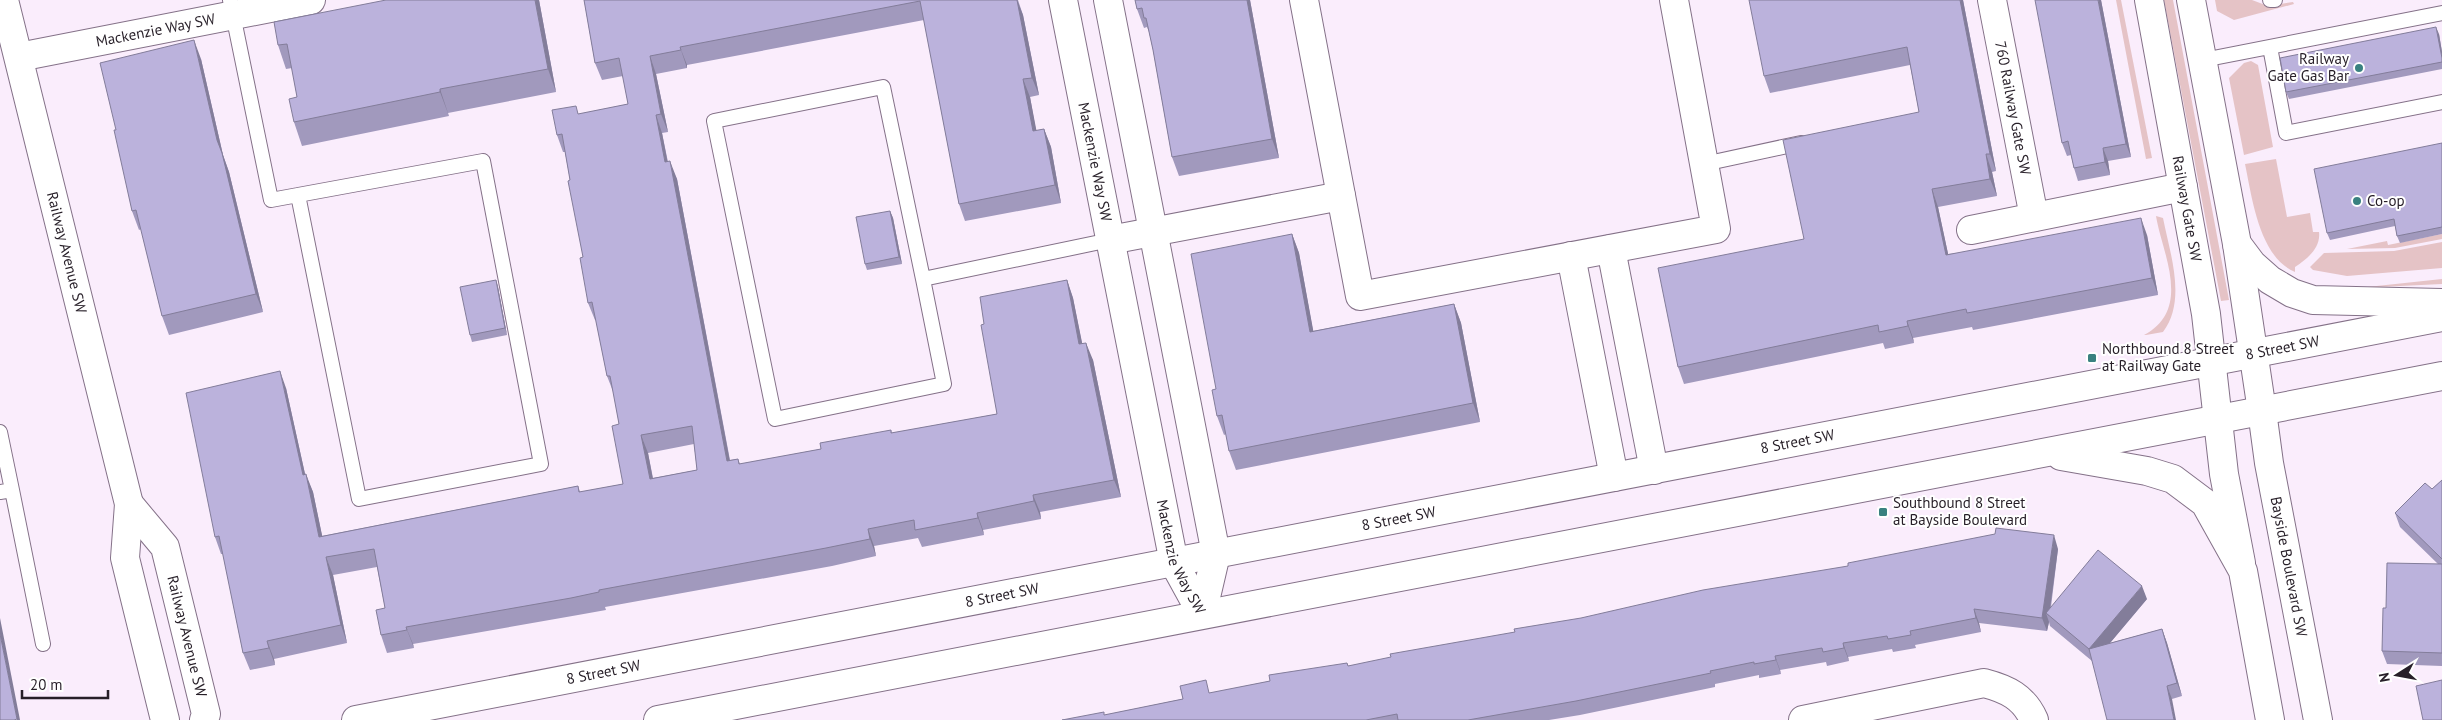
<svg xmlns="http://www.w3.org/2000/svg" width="2442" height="720" viewBox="0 0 2442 720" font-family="'PT Sans',sans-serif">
<rect width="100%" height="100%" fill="#faedfc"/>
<path fill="#e5c3c6" d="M2116,0H2121L2152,158L2146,159Z
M2164,0H2173L2229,300L2221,301Z
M2215,0H2252L2268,6L2293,2L2294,4L2234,20L2217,11Z
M2251,61L2258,65L2273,147L2244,155L2229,78L2244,63Z
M2276,159L2287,217L2310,213L2313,232H2319C2321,248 2307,259 2295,267V272C2259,257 2252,197 2245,164Z
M2156,216L2163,218C2170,254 2187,300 2163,332L2146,335H2144C2193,309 2162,253 2156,216Z
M2442,234V239L2395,248L2347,249L2387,241L2388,245Z
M2442,242V268L2347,276L2313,270L2310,267L2324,253L2394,251Z
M2442,279V284L2358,288Z"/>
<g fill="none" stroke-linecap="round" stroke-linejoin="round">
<defs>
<path id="lane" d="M230,0L271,200L298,195L483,161L541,464L359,499L298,195
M2270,0H2275
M2270,47L2286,133L2442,102
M2203,60L2442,13
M1704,164L1801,143
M923,279L883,87L714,121L775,419L944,384L923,279L1110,240
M0,432L12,490L0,492
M12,490L43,644"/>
<g id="street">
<path id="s1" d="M4,0L129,504L125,558L165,720"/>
<path id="s2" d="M1063,0L1174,563L1202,614"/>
<path d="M1108,0L1216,554L1202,614"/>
<path d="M1304,0L1360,296L1716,229L1674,0"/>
<path id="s3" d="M1992,0L2034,217"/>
<path id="s4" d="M2149,0L2206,314L2224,474L2241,563"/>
<path d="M2191,0L2237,244L2262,411"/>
<path id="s5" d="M19,57L311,0"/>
<path d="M1971,230L2183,187"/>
<path d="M1110,240L1341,196"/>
<path d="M1611,249L1654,470"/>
<path d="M1571,256L1614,477"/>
<path id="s6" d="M129,504L165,547L206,714L204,720"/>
<path d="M1803,720L1984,683C2007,689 2024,697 2034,720"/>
</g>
<g id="secondary">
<path d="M2237,244L2252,264L2270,280L2292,293L2313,300L2442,303"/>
<path id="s7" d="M2262,411L2269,463L2318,720"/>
<path d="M2061,456L2147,471L2173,479L2205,503L2243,571L2270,720"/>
<path id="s8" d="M356,720L2442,317"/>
<path d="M658,720L2442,376"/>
</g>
</defs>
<use href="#lane" stroke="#847188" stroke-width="16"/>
<use href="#street" stroke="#847188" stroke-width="30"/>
<use href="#secondary" stroke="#847188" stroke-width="30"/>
<use href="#lane" stroke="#fff" stroke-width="14"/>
<use href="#street" stroke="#fff" stroke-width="28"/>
<use href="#secondary" stroke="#fff" stroke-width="28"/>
</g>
<path fill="#a199bd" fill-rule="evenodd" d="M539,0L556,92L448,113L449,116L302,146L294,122L297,97L292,68L286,69L278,45Z
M584,0H1018L1023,15L1039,95L1030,97L1036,131L1044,129L1051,147L1061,203L965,221L959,204L924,20L687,65V68L656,74L668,132L662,133L668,162L677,179L730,460L738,459L740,464L821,449L891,430L892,433L997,414L984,324L1067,280L1073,298L1082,344L1093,360L1121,497L1040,512L1041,519L983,530L984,535L922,547L918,538L874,546L876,556L832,566L605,607L606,610L578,615L413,644L414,648L387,653L381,635L385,608L377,567L333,575L347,643L274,659L275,665L250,670L243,653L223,554H221L215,537L286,388L305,474L313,492L322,536L578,486L580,492L623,484L619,424L614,394L607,376L596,320H595L588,303L583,257L570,180L565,152H563L557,135L579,114L628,104L623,76L602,80L595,63ZM694,444L697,470L653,478L648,453Z
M1135,0H1250L1279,158L1179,176L1172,157L1153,50L1149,32L1147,27L1144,28L1137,9Z
M1963,0L1996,171L1992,172L1997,196L1938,207L1948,254L2147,235L2158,295L1973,330L1972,327L1913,338L1914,343L1885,349L1883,343L1684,384L1678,367L1804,239L1919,112L1910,65L1770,93L1764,76Z
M2101,0L2131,157L2108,161L2110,175L2078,181L2074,168L2071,155L2067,156L2062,143Z
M2439,34L2442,52V69L2289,99L2286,92Z
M201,59L223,155L229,172L263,312L169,335L162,316L141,229L139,230L132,211L116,130Z
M2442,143V234L2400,243L2397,236L2395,226L2330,240L2327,233Z
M890,211L893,218L902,264L867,270L865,264Z
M1292,234L1299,253L1313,331L1454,304L1461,323L1480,422L1236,470L1229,451L1226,434L1224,435L1217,416L1216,389Z
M496,280L498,287L507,335L472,342L470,335Z
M2442,480V666L2387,664L2382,651L2386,608L2438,564L2400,527L2395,513L2432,489Z
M2058,549L2051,607L2147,599L2110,643L2162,629L2167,643L2182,696L2172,699L2092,661L2050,626L2049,622L2047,631L1979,623L1981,632L1915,645L1916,648L1893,652L1892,649L1848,657L1849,661L1827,666L1826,662L1780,670L1781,674L1759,678V675L1715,684V687L1580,715L1549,720H1062L1105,715L1211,693L1270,681L1347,663L1348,666Z"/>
<path fill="#837d9a" d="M535,0H539L556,92L548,69Z
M1017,0L1023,15L1039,95L1032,78Z
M1247,0H1250L1279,158L1272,139Z
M1960,0H1963L1996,171L1990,154Z
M2098,0H2101L2131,157L2126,144Z
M2436,27L2439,34L2442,52V58Z
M194,40L201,59L223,155L229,172L263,312L256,294L217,140Z
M680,47L687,65V68Z
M650,56L656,74L668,132L661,114Z
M1023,79L1030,97L1040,149L1033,131Z
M440,89L449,116L440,92Z
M656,115L662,133L671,180L665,162Z
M1044,129L1051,147L1061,203L1055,185Z
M2103,148L2108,161L2110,175L2105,162Z
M1986,154L1992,172L1997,196L1990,179Z
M670,161L677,179L733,478L727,461Z
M1932,189L1938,207L1952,272L1946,255Z
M890,211L893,218L902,264L899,257Z
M2141,218L2147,235L2158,295L2152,278Z
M1292,234L1299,253L1317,351L1310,332Z
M496,280L498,287L507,335L505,328Z
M1067,280L1073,298L1086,362L1079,344Z
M1454,304L1461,323L1480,422L1473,403Z
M1907,321L1913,338L1914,343L1908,326Z
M1086,343L1093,360L1121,497L1114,480Z
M280,371L286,388L309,492L303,475Z
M641,435L648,453L656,496L650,479Z
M306,474L313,492L326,554L319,537Z
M1033,495L1040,512L1041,519L1034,501Z
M977,513L983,530L984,535L978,518Z
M868,529L874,546L876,556L870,539Z
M2054,535L2058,549L2049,616L2046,613L2049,622L2047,631L2042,618Z
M326,557L333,575L347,643L341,625Z
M2142,586L2147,599L2094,662L2089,649Z
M1974,609L1979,623L1981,632L1976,618Z
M0,618L20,720H17L0,634Z
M406,627L413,644L414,648L407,630Z
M2162,629L2167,643L2182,696L2177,683Z
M267,641L274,659L275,665L269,648Z
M1843,643L1848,657L1849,661L1844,648Z
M1775,656L1780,670L1781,674L1776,660Z
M2167,686L2172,699L2176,720H2174Z"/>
<path fill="#bbb2dc" stroke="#837d9a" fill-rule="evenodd" d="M386,0H535L548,69L440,89V92L294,122L289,99L297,97L287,44L278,45L274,22Z
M584,0H1017L1032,78L1023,79L1033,131L1044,129L1055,185L959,204L920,1L680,47L681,50L650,56L661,114L656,115L665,162L670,161L727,461L738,459L739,464L821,449L820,443L891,430V433L997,414L981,325L984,324L980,297L1067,280L1079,344L1086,343L1114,480L1033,495L1034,501L977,513L978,518L915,530L914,520L868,529L870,539L826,548L599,590V592L571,598L406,627L407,630L381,635L376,610L385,608L374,549L326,557L341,625L267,641L269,648L243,653L219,536L215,537L186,393L280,371L303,475L306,474L319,537L578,486L579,492L623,484L612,426L619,424L610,376H607L592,302L588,303L580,258L583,257L568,181L570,180L562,134L557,135L552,110L576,106L578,114L628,104L619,58L595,63ZM692,426L697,470L650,479L641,435Z
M1135,0H1247L1272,139L1172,157L1153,50L1146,18H1144L1142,8L1137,9Z
M1749,0H1960L1990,154H1986L1990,179L1932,189L1946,255L2141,218L2152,278L1967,313L1966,309L1907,321L1908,326L1879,332L1878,325L1678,367L1658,268L1804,239L1783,140L1919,112L1907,47L1764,76Z
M2035,0H2098L2126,144L2103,148L2105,162L2074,168L2068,141L2062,143Z
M2436,27L2442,58V62L2286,92L2280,58Z
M194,40L217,140L222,153L256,294L162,316L136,210L132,211L114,130H116L100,63Z
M2442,143V227L2397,236L2394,219L2327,233L2314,169Z
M890,211L899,257L865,264L856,217Z
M1292,234L1310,332L1454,304L1473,403L1229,451L1222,415L1217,416L1212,390L1216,389L1191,254Z
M496,280L505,328L470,335L460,287Z
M2442,480V559L2395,513L2425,483L2432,489Z
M1996,528L2054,535L2042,618L1974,609L1976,618L1910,631L1911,635L1888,639L1887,636L1843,643L1844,648L1823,652L1822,648L1775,656L1776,660L1754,664V662L1710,671L1711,673L1576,701L1468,720H1398L1397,714L1366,720H1062L1104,712V715L1183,699L1180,686L1206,680L1209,693L1270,681L1269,675L1347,663L1348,666L1391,657L1390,654L1515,632L1514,629L1581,618L1703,590L1848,566V563L1995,534Z
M2098,550L2142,586L2089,649L2162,629L2177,683L2167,686L2174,720H2107L2089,649L2046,613Z
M2387,563L2442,564V653L2382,651L2383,608H2386Z
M0,634L17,719L14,720H0Z
M2442,680V720H2423L2416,686Z"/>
<g fill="#398180" stroke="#fff" stroke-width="2">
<circle cx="2359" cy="68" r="5"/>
<circle cx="2357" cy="201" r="5"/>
<rect x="2087" y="353" width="10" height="10" rx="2.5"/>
<rect x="1878" y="507" width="10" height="10" rx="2.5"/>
</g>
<g text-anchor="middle" stroke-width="4" stroke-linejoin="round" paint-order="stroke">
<g font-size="15" fill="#271f28" stroke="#fff">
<text dy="5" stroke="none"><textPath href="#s5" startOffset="139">Mackenzie Way SW</textPath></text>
<text dy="5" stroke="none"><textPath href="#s3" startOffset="110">760 Railway Gate SW</textPath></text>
<text dy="5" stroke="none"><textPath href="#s2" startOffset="165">Mackenzie Way SW</textPath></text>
<text dy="5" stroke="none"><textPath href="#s4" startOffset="212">Railway Gate SW</textPath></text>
<text dy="5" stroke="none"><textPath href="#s1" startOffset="260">Railway Avenue SW</textPath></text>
<text dy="5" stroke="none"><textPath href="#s8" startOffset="1962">8 Street SW</textPath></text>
<text dy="5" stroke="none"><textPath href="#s8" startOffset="1468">8 Street SW</textPath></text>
<text dy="5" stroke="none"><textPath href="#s8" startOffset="1062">8 Street SW</textPath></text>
<text dy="5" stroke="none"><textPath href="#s2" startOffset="570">Mackenzie Way SW</textPath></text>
<text dy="5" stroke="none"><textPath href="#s7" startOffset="158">Bayside Boulevard SW</textPath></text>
<text dy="5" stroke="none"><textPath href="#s8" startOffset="658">8 Street SW</textPath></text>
<text dy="5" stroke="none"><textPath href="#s6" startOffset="148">Railway Avenue SW</textPath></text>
<text dy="5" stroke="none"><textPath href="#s8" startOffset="252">8 Street SW</textPath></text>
</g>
<g font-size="15" fill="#271f28" stroke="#fff" text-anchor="start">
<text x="2349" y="64" text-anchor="end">Railway<tspan x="2349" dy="17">Gate Gas Bar</tspan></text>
<text x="2367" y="206">Co-op</text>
<text x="2102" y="354">Northbound 8 Street<tspan x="2102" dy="17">at Railway Gate</tspan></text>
<text x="1893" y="508">Southbound 8 Street<tspan x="1893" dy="17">at Bayside Boulevard</tspan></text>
</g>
</g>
<g transform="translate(2397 675) rotate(259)" stroke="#ffffff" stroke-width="4" paint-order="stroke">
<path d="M0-4L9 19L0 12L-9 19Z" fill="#271f28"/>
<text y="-8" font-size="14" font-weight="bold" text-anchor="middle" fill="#271f28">N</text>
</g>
<path d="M22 690v8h86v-8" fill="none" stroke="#271f28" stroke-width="2.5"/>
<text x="30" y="690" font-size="15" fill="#271f28" stroke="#ffffff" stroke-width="4" paint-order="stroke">20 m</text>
</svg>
